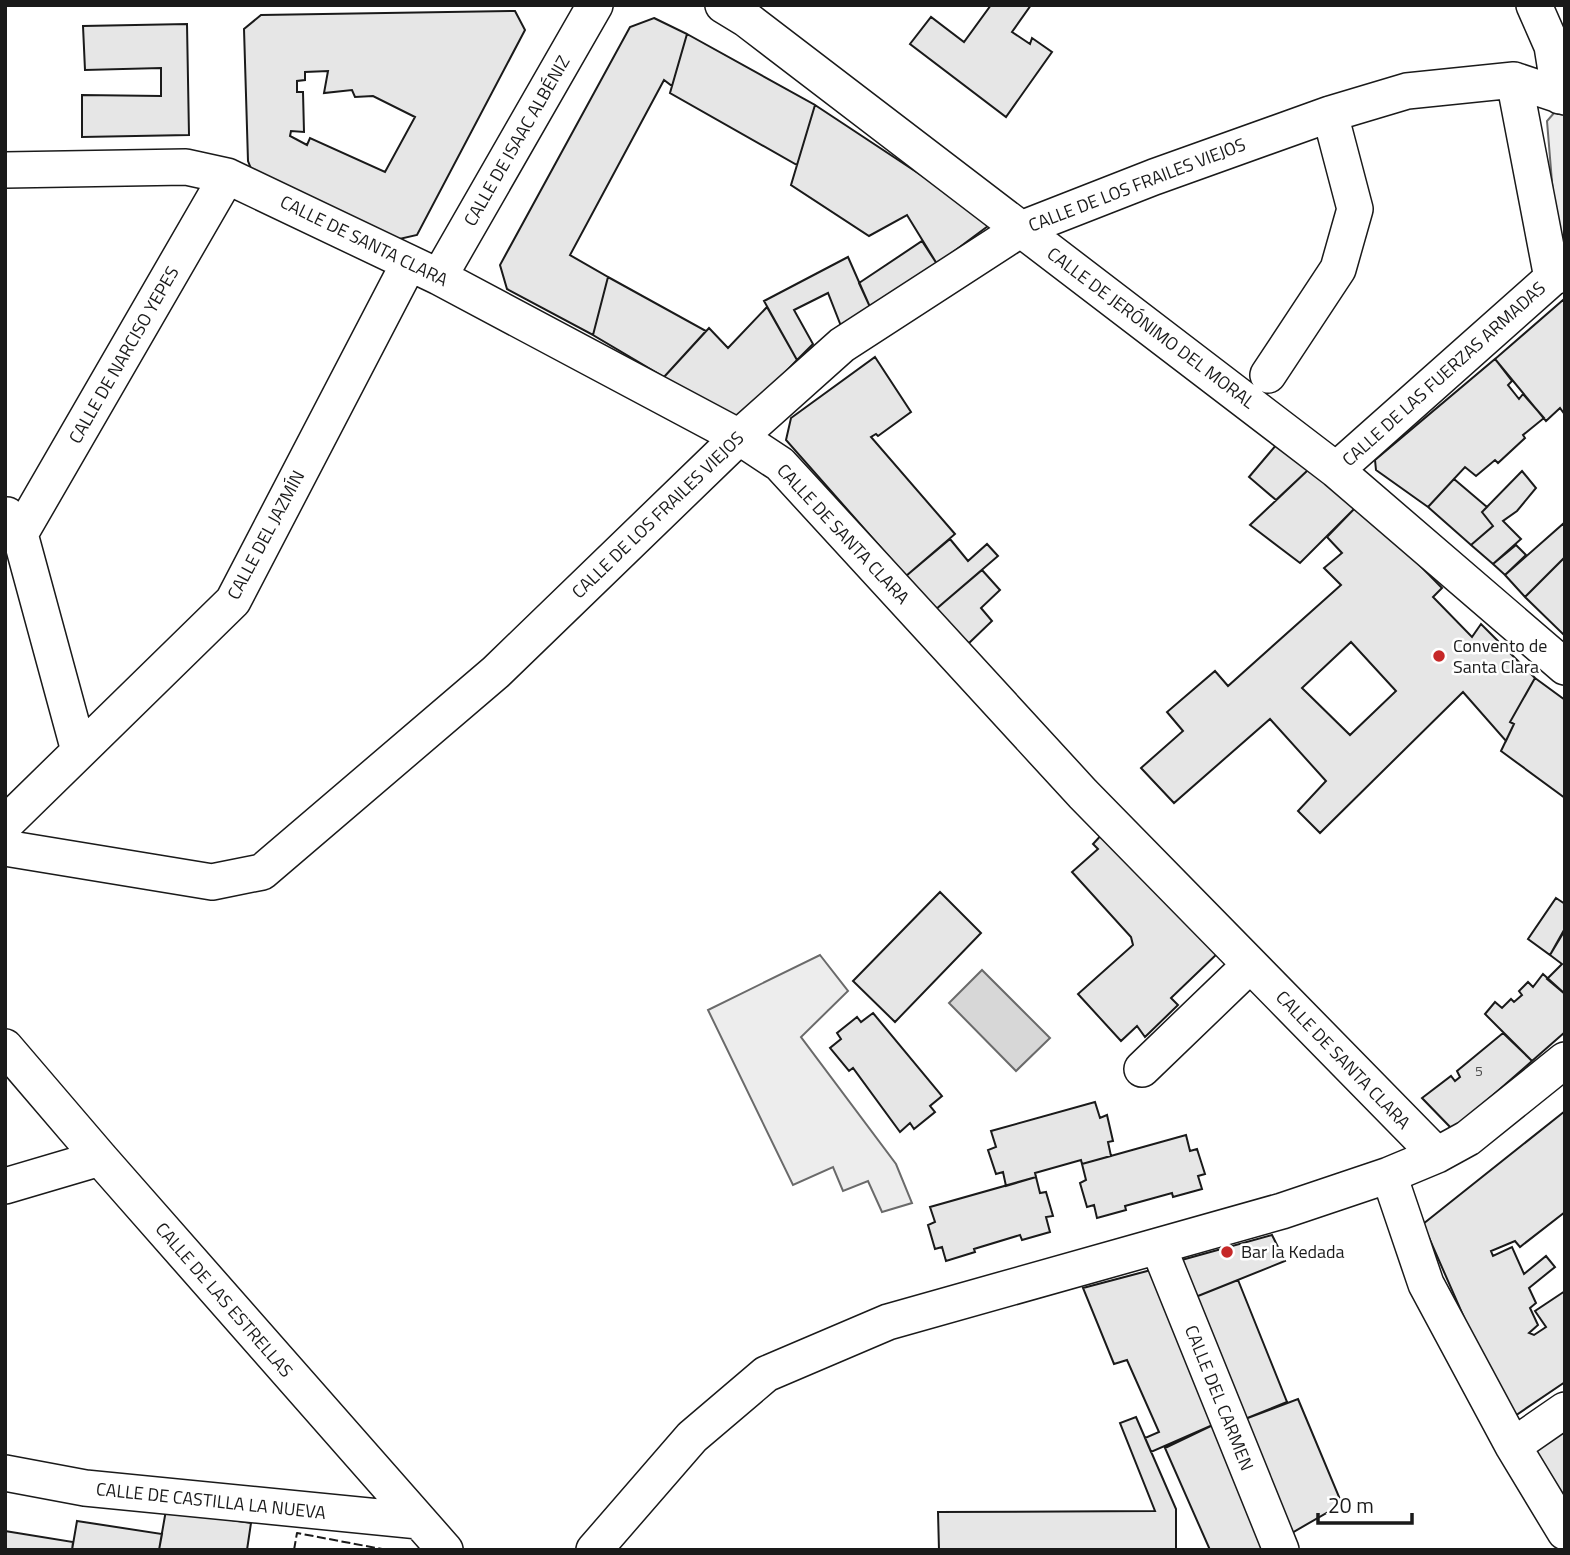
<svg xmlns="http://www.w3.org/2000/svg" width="1570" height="1555" viewBox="0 0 1570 1555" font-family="'Titillium Web',sans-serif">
<rect width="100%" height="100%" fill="#fff"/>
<path fill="#ededed" stroke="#6a6a6a" stroke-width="2" d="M1565,111V261L1557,243L1547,121L1554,113Z
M820,955L848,991L801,1037L896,1164L912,1203L882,1212L868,1181L843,1191L833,1167L793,1185L708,1010Z"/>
<path fill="#d7d7d7" stroke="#6a6a6a" stroke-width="2" d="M982,970L1050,1038L1016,1071L949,1003Z"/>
<path fill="#e6e6e6" stroke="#1a1a1a" stroke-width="2" fill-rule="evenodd" d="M991,5H1031L1012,32L1030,44L1032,38L1052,52L1006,117L910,44L931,17L964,42Z
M515,11L525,30L417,235L395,240L254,176L248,161L244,29L261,15ZM328,71L324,93L352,90L355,97L373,96L415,117L385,172L310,138L307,145L290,136L291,131L304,132L303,92H297V81L305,80V72Z
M654,18L687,34L672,86L664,80L570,255L608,277L593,335L507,289L500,265L630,27Z
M187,24L189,135L82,137V95L161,96V68L85,70L83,26Z
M687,34L815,105L797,165L670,93Z
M815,105L989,220L988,226L937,264L907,215L869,236L791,185Z
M922,241L937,264L870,307L859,283Z
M848,257L870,307L841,326L828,293L794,310L813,344L797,360L764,301Z
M608,277L706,331L664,377L593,335Z
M1563,300L1565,303V415L1560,408L1546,421L1495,359Z
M767,307L797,360L734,426L664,377L709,328L728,348Z
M875,357L911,412L878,436L876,434L871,437L955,534L906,576L786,440L791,418Z
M1495,359L1512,381L1508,385L1519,399L1523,394L1544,418L1523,435L1525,438L1498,463L1495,460L1476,476L1465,467L1428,507L1376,470L1375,460Z
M1277,444L1308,470L1276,500L1249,477Z
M1308,470L1357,506L1300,563L1250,525Z
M1522,471L1536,488L1517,511L1503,521L1521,539L1493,564L1471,545L1493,526L1482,512Z
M1454,479L1487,507L1482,512L1493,526L1471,545L1428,507Z
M1357,506L1388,533L1442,588L1433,597L1472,637L1481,624L1535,678L1510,722L1514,724L1506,741L1463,692L1320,833L1298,811L1326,781L1270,719L1174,803L1141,768L1183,731L1167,712L1215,671L1228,686L1341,585L1324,568L1342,553L1327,537ZM1351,642L1396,691L1350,735L1302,688Z
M1564,523L1565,557L1525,597L1505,575Z
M950,539L968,561L987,544L998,556L935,610L906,576Z
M1516,545L1526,555L1505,575L1493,564Z
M1565,557V636L1525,597Z
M982,570L1000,590L981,608L992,621L968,644L935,610Z
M1535,678L1565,700V798L1501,751L1514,724L1510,722Z
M1105,831L1219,952L1171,998L1178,1005L1145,1037L1137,1026L1121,1041L1078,994L1133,945L1131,937L1072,872L1098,849L1093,844Z
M940,892L981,933L895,1022L853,981Z
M1556,898L1565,904V930L1550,955L1528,939Z
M1564,930H1565V994L1547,979L1562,964L1550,955Z
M1543,974L1565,994V1032L1532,1061L1485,1014L1495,1002L1502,1008L1511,999L1514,1002L1522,995L1519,991L1528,982L1533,987Z
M873,1013L942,1096L930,1106L935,1112L914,1129L910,1123L900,1132L853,1068L849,1071L830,1048L841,1039L837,1033L857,1017L861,1022Z
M1503,1033L1532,1061L1453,1130L1422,1098L1451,1076L1455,1081L1460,1077L1457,1071Z
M1095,1102L1100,1118L1107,1115L1113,1141L1108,1142L1111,1156L1082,1164L1081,1160L1035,1173L1036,1177L1006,1186L1003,1172L996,1174L988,1150L996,1147L991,1131Z
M1565,1111V1212L1520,1247L1515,1241L1491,1251L1493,1256L1512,1247L1524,1274L1546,1256L1555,1267L1529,1288L1536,1303L1530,1308L1538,1325L1529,1333L1534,1335L1546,1327L1535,1311L1565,1291V1382L1509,1420L1423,1224Z
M1186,1135L1190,1151L1197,1149L1205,1174L1198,1176L1202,1189L1173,1197L1172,1193L1125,1206L1126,1210L1097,1218L1094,1205L1087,1207L1080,1183L1086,1180L1082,1164Z
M1036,1177L1040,1193L1046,1192L1053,1216L1046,1217L1050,1232L1022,1240L1020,1235L974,1249L975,1252L946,1261L942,1247L935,1249L928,1225L935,1222L930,1207Z
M1272,1235L1285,1261L1193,1298L1178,1261Z
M1151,1270L1215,1424L1151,1452L1145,1438L1159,1432L1127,1360L1114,1364L1083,1288Z
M1238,1280L1287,1402L1245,1419L1193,1298Z
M1298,1399L1342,1504L1290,1534L1245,1419Z
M1136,1417L1176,1509V1550H939L938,1512L1155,1511L1120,1423Z
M1215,1424L1263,1550H1210L1165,1448Z
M1565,1428V1506L1533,1451Z
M166,1510L251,1523L247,1550H159Z
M77,1521L162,1534L159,1550H72Z
M5,1531L73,1542L72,1550H5Z"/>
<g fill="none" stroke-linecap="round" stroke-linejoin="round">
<defs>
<path id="minor" d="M723,5L746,19L1336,470L1565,667
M1534,5L1552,46L1560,96
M1514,80L1552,278
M5,170L186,167L227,176L439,277L739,437L780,464L1083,794L1437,1155
M439,277L595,5
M1268,375L1338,269L1355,209L1330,114
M1336,470L1552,278L1565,272
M7,515L20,534L79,751
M20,534L227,176
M5,824L233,601L409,263
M5,848L212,882L262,872L496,672L739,437L842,345L1021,229L1154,177L1330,114L1407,91L1514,80L1565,97
M5,1047L100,1158L445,1550
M1142,1069L1250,965
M1389,1175L1426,1284L1513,1446L1565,1532
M5,1186L100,1158
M1158,1246L1281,1550
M1513,1446L1565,1410
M5,1473L85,1488L419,1521
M594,1550L692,1437L766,1374L888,1322L1282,1211L1389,1175L1437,1155L1468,1138L1565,1060"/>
</defs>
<use href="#minor" stroke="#1a1a1a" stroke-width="38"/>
<use href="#minor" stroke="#fff" stroke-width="35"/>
<path stroke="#1a1a1a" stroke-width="2" stroke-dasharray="9 3.5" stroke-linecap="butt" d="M294,1550L297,1533L387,1550"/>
</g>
<g fill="#c62828" stroke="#fff" stroke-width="2.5">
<circle cx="1439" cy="656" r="7"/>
<circle cx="1227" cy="1252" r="7"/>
</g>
<g text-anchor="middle" stroke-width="5" stroke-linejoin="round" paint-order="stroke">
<g font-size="14" fill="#4d4d4d">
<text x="1479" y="1076">5</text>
</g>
<g font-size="18" fill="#1a1a1a" stroke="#fff">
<text transform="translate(517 141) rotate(-60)" y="6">CALLE DE ISAAC ALBÉNIZ</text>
<text transform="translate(1137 185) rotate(-21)" y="6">CALLE DE LOS FRAILES VIEJOS</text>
<text transform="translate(364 241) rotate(26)" y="6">CALLE DE SANTA CLARA</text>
<text transform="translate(1151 328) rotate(37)" y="6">CALLE DE JERÓNIMO DEL MORAL</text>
<text transform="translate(124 355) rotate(-60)" y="6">CALLE DE NARCISO YEPES</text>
<text transform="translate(1444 374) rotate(-42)" y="6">CALLE DE LAS FUERZAS ARMADAS</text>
<text transform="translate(658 515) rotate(-44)" y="6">CALLE DE LOS FRAILES VIEJOS</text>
<text transform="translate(843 534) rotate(47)" y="6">CALLE DE SANTA CLARA</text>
<text transform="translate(266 535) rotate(-62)" y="6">CALLE DEL JAZMÍN</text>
<text transform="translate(1343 1060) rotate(46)" y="6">CALLE DE SANTA CLARA</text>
<text transform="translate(224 1300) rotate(49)" y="6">CALLE DE LAS ESTRELLAS</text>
<text transform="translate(1219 1398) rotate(68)" y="6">CALLE DEL CARMEN</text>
<text transform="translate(211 1501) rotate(6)" y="6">CALLE DE CASTILLA LA NUEVA</text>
</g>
<g font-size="18" fill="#1a1a1a" stroke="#fff" text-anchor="start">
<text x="1453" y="652">Convento de<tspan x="1453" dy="21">Santa Clara</tspan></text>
<text x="1241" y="1258">Bar la Kedada</text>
</g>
</g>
<rect width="1570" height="1555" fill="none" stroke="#1a1a1a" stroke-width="14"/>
<path d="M1318 1513v10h94v-10" fill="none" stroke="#1a1a1a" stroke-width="3.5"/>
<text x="1328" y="1513" font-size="21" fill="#1a1a1a" stroke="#ffffff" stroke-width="5" paint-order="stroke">20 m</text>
</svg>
